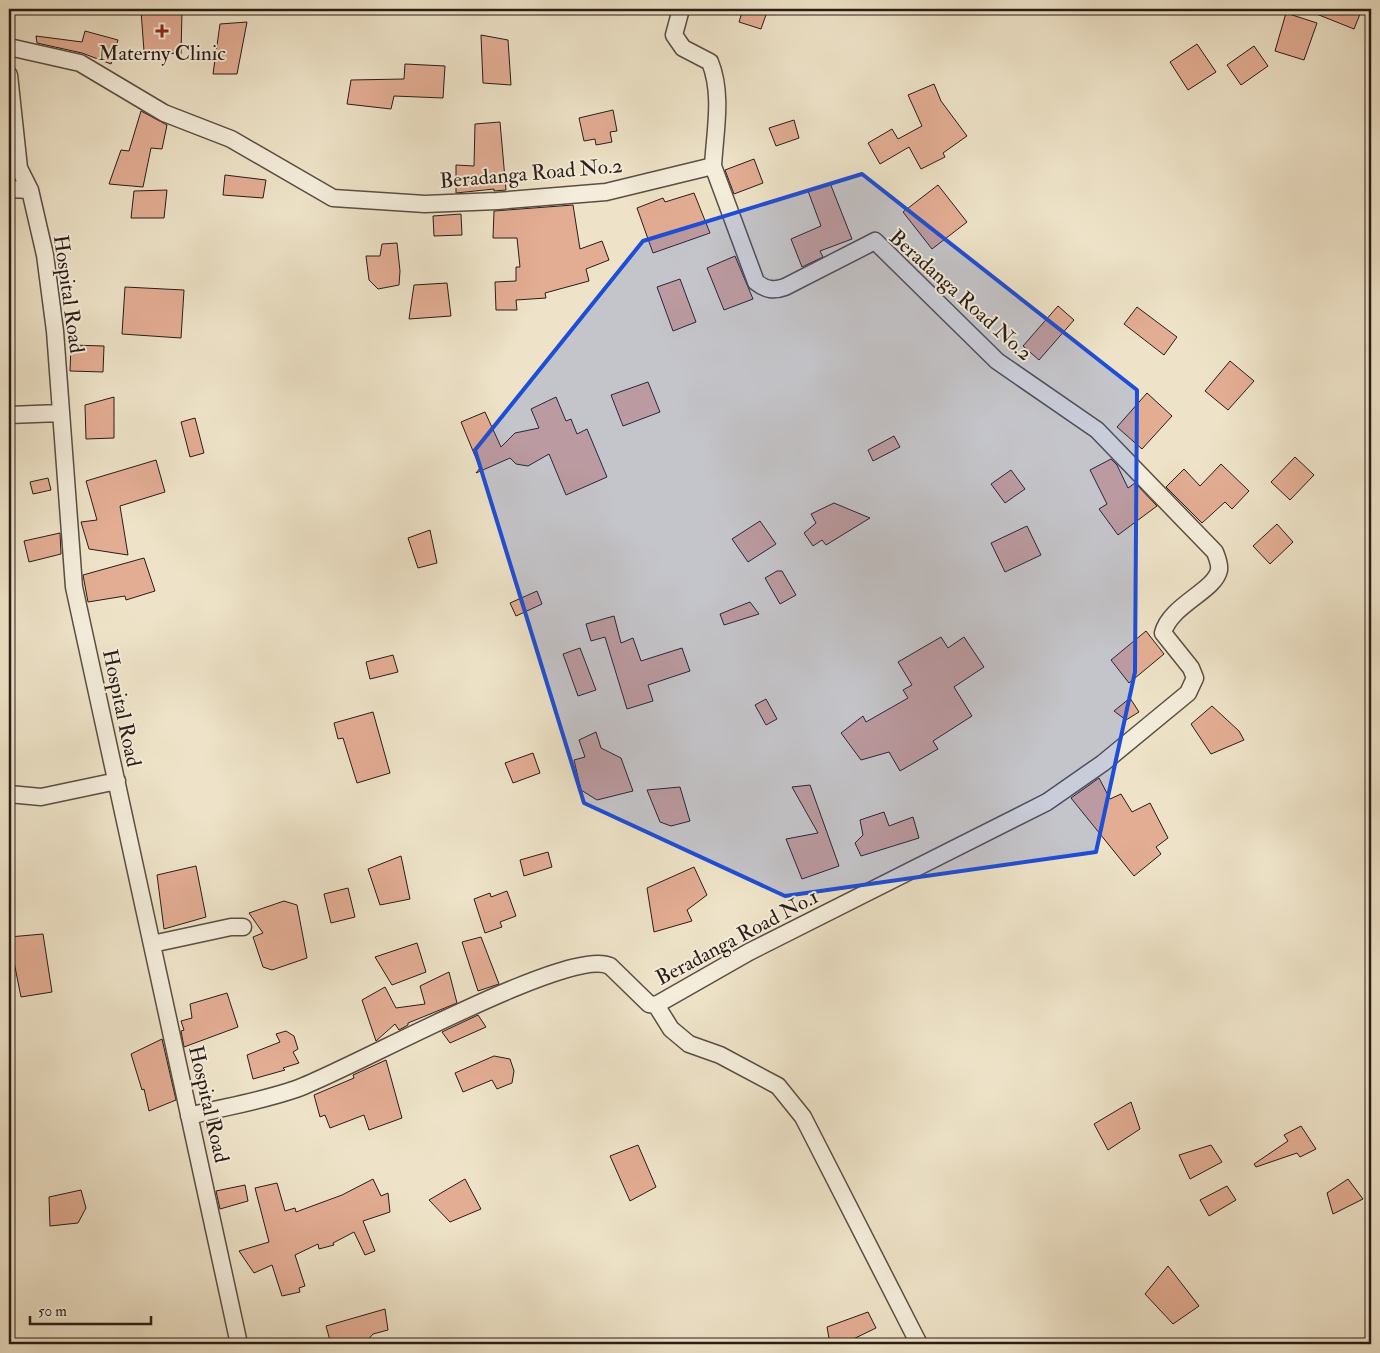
<svg xmlns="http://www.w3.org/2000/svg" width="1380" height="1353" viewBox="0 0 1380 1353" font-family="'IM FELL Double Pica',serif">
<rect width="100%" height="100%" fill="#eee3c8"/>
<filter id="stains"><feTurbulence type="fractalNoise" baseFrequency=".004" numOctaves="4"/><feColorMatrix values="0 0 0 0 .2 0 0 0 0 .09 0 0 0 0 .02 0 0 0 .5 -.17"/></filter>
<radialGradient id="worn" r=".72"><stop offset=".6" stop-color="#630" stop-opacity="0"/><stop offset="1" stop-color="#630" stop-opacity=".3"/></radialGradient>
<path fill="#e3ad94" stroke="#2a1c17" d="M743,9H768L761,29L739,22Z
M1304,9H1362L1354,29Z
M182,10L181,54L144,51L141,11Z
M1286,13L1317,23L1304,60L1275,51Z
M247,22L237,74H213L220,24Z
M85,31L118,40L111,64L82,53L37,43L36,36L82,42Z
M481,35L508,40L511,85L483,83Z
M1197,44L1216,72L1188,90L1170,62Z
M1254,46L1268,66L1241,85L1227,65Z
M405,64L445,66L443,98L394,96L391,109L347,104L351,80L404,79Z
M934,84L941,101L967,136L943,153L945,157L921,169L909,147L880,164L868,143L892,129L898,139L922,126L908,95Z
M613,110L617,131L610,132L612,142L596,145L595,139L584,141L579,118Z
M141,111L167,125L162,149L151,148L143,187L109,184L121,150L129,151Z
M794,120L799,138L776,146L769,128Z
M500,122L506,190L494,191V189L456,193V165L474,166L475,124Z
M754,159L763,183L734,194L725,170Z
M225,175L266,180L263,198L223,195Z
M830,183L852,239L820,251L823,257L802,267L791,239L821,226L808,191Z
M938,185L967,222L932,249L903,212Z
M167,190L164,218H131L134,191Z
M694,193L710,233L653,253L637,208L663,198L665,202Z
M573,205L580,249L602,241L609,260L586,269L589,281L545,293L546,298L516,300L517,310H496L495,282L516,281V267H520L517,238H493L494,211Z
M461,214L462,235L434,236L433,216Z
M397,243L400,271L399,285L378,289L369,280L366,256H380L382,244Z
M735,256L753,299L724,310L707,268Z
M680,279L696,322L673,331L657,287Z
M447,283L451,316L409,319L414,285Z
M125,287L184,290L181,338L122,334Z
M1058,306L1074,320L1039,360L1023,346Z
M1137,307L1177,337L1164,355L1124,324Z
M71,345L104,346L103,372L70,371Z
M1230,361L1254,381L1228,410L1205,391Z
M648,382L660,412L623,426L611,395Z
M1147,393L1172,416L1142,449L1117,427Z
M114,397V438L86,439L85,405Z
M556,397L566,421L571,419L577,434L587,429L607,477L566,495L549,454L528,466L516,464L510,458L476,473L480,468L461,422L485,412L501,447L515,433L539,428L531,409Z
M195,418L204,453L190,457L181,422Z
M894,436L900,447L873,461L868,450Z
M1295,457L1314,475L1290,500L1271,482Z
M1111,459L1117,465L1128,488L1135,483L1157,506L1118,535L1099,509L1107,504L1090,470Z
M156,460L165,492L120,506L128,555L89,549L81,522L97,520L86,481Z
M1221,464L1249,491L1232,509L1225,502L1202,523L1166,487L1184,469L1200,486Z
M1011,470L1025,489L1005,503L991,484Z
M48,478L51,490L33,494L30,482Z
M834,503L870,518L826,545L822,540L813,546L804,533L816,523L811,514Z
M760,521L776,544L748,562L732,539Z
M1277,524L1293,542L1270,564L1253,546Z
M1027,526L1041,555L1005,572L991,543Z
M430,530L437,563L418,568L408,538Z
M60,533L61,554L29,562L24,541Z
M144,558L155,591L126,600L125,596L88,602L83,575Z
M777,571H782L796,595L780,604L765,578Z
M537,591L542,604L516,616L510,603Z
M750,602L759,614L724,625L720,614Z
M614,616L621,643L633,638L641,661L682,648L690,671L648,685L653,701L627,709L605,637L591,641L586,624Z
M1146,631L1164,654L1129,683L1111,660Z
M941,637L948,648L964,637L984,667L954,687L972,716L933,741L938,749L900,771L889,752L861,760L841,733L863,716L866,722L908,698L903,690L912,685L898,662Z
M580,648L596,690L578,696L563,654Z
M393,655L398,672L370,679L366,662Z
M1130,698L1139,712L1126,720L1114,711Z
M766,699L777,719L766,725L755,705Z
M1212,706L1239,731L1244,740L1211,754L1191,724Z
M373,712L390,773L357,783L343,738L338,739L334,723Z
M596,732L601,748L621,758L633,791L597,800L581,790L574,760L585,757L579,740Z
M533,753L540,773L513,783L505,763Z
M1099,778L1110,799L1121,794L1132,812L1150,803L1168,838L1156,847L1161,854L1134,876L1071,798Z
M810,785L839,866L802,879L786,839L818,833L792,787Z
M680,787L690,821L671,826L660,822L647,790Z
M884,812L889,826L913,817L919,838L861,856L855,843L863,835L860,820Z
M548,852L552,867L524,876L520,860Z
M401,856L410,899L380,905L368,869Z
M196,866L206,917L164,929L157,875Z
M694,867L707,895L687,910L692,921L654,932L647,888Z
M348,888L355,917L331,923L324,894Z
M507,891L516,916L500,922L502,927L485,933L474,899L490,893L491,897Z
M284,901L297,905L307,958L272,970L263,967L253,937L263,933L249,913Z
M43,934L52,992L21,997L9,937Z
M481,937L499,984L478,991L462,942Z
M417,943L426,972L392,985L375,957Z
M449,972L457,1003L408,1023V1025L399,1030L395,1024L376,1041L362,1000L385,987L396,1008L425,1004L420,986Z
M227,993L238,1027L184,1047L181,1031L184,1030L181,1021L192,1018L190,1004Z
M478,1015L486,1027L450,1043L442,1032Z
M286,1031L294,1036L298,1049L293,1052L299,1063L283,1068L285,1070L253,1079L247,1055L280,1042L276,1034Z
M162,1039L176,1100L149,1111L144,1089L142,1090L131,1054Z
M494,1056L510,1059L514,1071L512,1083L497,1089L492,1080L463,1092L455,1073Z
M386,1060L402,1118L369,1130L364,1115L330,1128L325,1115L320,1117L314,1095L354,1078L353,1075Z
M1131,1102L1140,1129L1108,1150L1094,1124Z
M1301,1126L1316,1149L1300,1157L1297,1153L1256,1167L1254,1164L1288,1141L1284,1135Z
M638,1145L656,1187L630,1201L610,1156Z
M1211,1145L1222,1162L1190,1179L1179,1155Z
M373,1179L381,1196L388,1193L390,1212L363,1221L375,1251L365,1255L354,1232L333,1243L334,1245L319,1249L318,1244L295,1255L305,1286L299,1288L300,1292L282,1296L272,1265L254,1273L239,1251L269,1242L255,1188L277,1183L285,1211L295,1208L296,1212L342,1195Z
M465,1179L481,1209L450,1222L429,1200Z
M1348,1179L1363,1199L1333,1214L1327,1193Z
M245,1185L248,1201L220,1209L216,1191Z
M1227,1186L1236,1200L1209,1216L1200,1200Z
M81,1190L86,1208L78,1223L50,1226L49,1197Z
M1168,1266L1199,1306L1173,1324L1145,1294Z
M385,1309L388,1330L373,1334L364,1344H331L326,1326Z
M868,1312L876,1328L843,1344H830L827,1327Z"/>
<g fill="none" stroke-linecap="round" stroke-linejoin="round">
<defs>
<path id="street" d="M681,9L674,35L683,48L710,62C723,94 715,131 713,166
M9,47L80,63L164,113L231,139L333,198L425,204L497,201L606,192L713,166L756,282C766,290 774,291 785,287L875,241L997,361L1097,430L1215,552C1217,558 1220,564 1219,570C1215,591 1170,605 1163,633L1191,668L1195,678L1188,693L1103,763L1047,802L749,952L656,1005L649,1004L610,966C569,946 348,1071 296,1089C262,1101 224,1107 189,1116
M9,75L19,168L30,190L45,255L55,331L74,587L239,1344
M9,189L30,190
M9,415L60,413
M9,794L41,797L117,781
M152,944L231,927H243
M656,1005L671,1029L689,1044L720,1055L778,1086L803,1117L919,1344"/>
</defs>
<use href="#street" stroke="#5b4e43" stroke-width="19"/>
<use href="#street" stroke="#f4eddb" stroke-width="16"/>
</g>
<path fill="#1d4ed8" fill-opacity="0.2" stroke="#1d4ed8" stroke-width="4" stroke-linejoin="round" d="M862,174L1137,390L1135,672L1096,852L785,896L584,803L475,450L643,241Z"/>
<path fill="#8f2418" stroke="#f4eddb" stroke-width="2" d="M159.5 23.5h5v5h5v5h-5v5h-5v-5h-5v-5h5z"/>
<g text-anchor="middle" stroke-width="4" stroke-linejoin="round" paint-order="stroke">
<g font-size="21" fill="#2a1c17" stroke="#f4eddb">
<text x="162" y="60">Materny Clinic</text>
</g>
<g font-size="21" fill="#2a1c17" stroke="#f4eddb">
<text transform="translate(531 173) rotate(-5)" y="7">Beradanga Road No.2</text>
<text transform="translate(69 294) rotate(82)" y="7">Hospital Road</text>
<text transform="translate(961 295) rotate(42)" y="7">Beradanga Road No.2</text>
<text transform="translate(122 708) rotate(78)" y="7">Hospital Road</text>
<text transform="translate(737 937) rotate(-28)" y="7">Beradanga Road No.1</text>
<text transform="translate(209 1104) rotate(77)" y="7">Hospital Road</text>
</g>
</g>
<rect width="1380" height="1353" fill="none" stroke="#eee3c8" stroke-width="30"/>
<rect x="10" y="10" width="1360" height="1333" fill="none" stroke="#2a1c17" stroke-width="2.5"/>
<rect x="15" y="15" width="1350" height="1323" fill="none" stroke="#2a1c17"/>
<path d="M30 1316v8h121v-8" fill="none" stroke="#2a1c17" stroke-width="2.5"/>
<text x="38" y="1316" font-size="15" fill="#2a1c17" stroke="#f4eddb" stroke-width="4" paint-order="stroke">50 m</text>
<rect width="100%" height="100%" filter="url(#stains)"/>
<rect width="100%" height="100%" fill="url(#worn)"/>
</svg>
